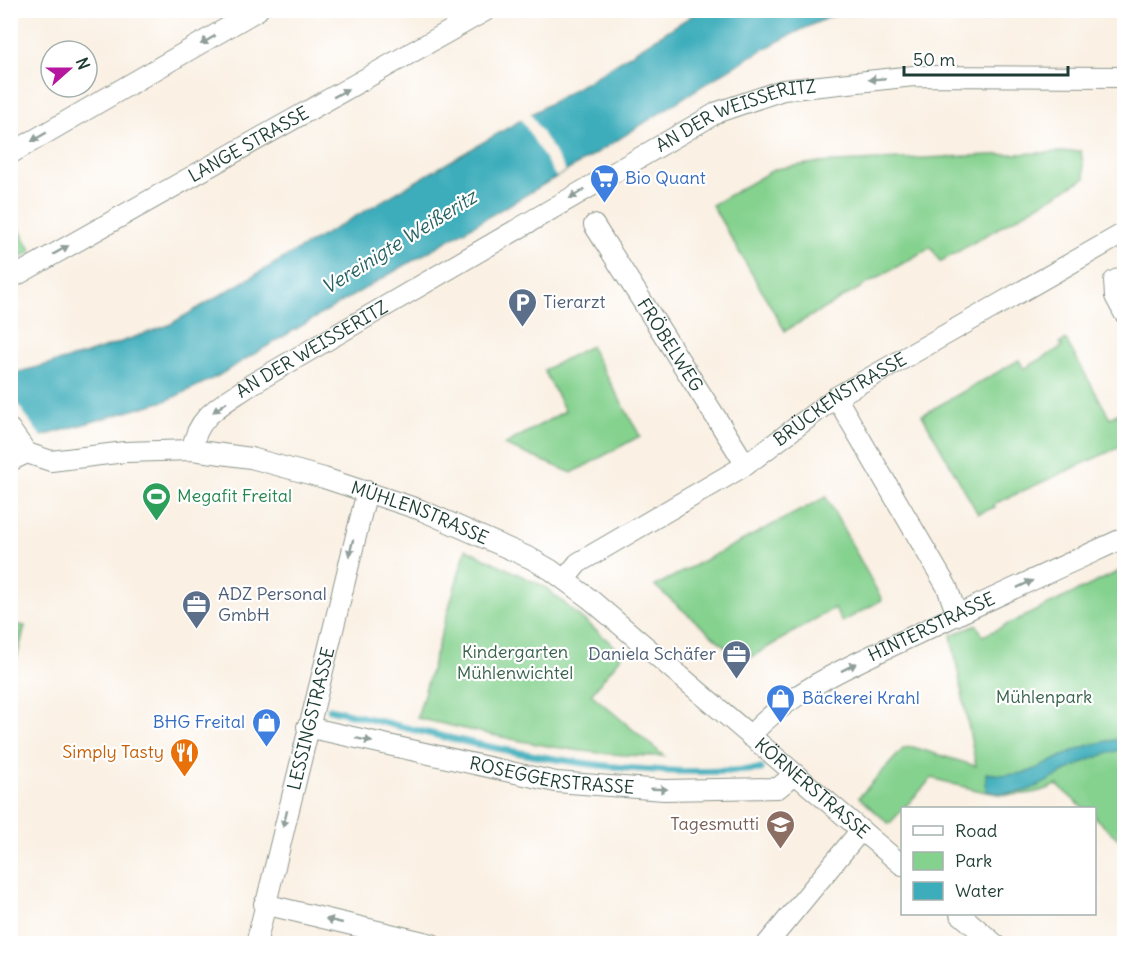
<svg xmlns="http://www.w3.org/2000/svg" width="1135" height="954" viewBox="0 0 1135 954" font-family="Delius,sans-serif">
<rect width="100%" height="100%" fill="#fff"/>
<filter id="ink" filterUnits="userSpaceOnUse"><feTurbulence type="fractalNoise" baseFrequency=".0167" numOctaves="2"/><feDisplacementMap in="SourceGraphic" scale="12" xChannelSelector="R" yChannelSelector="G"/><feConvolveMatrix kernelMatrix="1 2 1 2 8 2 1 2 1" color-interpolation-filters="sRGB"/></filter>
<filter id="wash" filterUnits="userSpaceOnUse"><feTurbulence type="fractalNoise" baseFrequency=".008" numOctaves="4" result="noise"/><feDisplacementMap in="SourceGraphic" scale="24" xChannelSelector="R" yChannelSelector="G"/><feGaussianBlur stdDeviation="1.35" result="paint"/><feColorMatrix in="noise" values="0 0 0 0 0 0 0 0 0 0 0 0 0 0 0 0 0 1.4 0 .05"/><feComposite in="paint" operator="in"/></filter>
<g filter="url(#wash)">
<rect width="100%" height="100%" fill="#faf0e3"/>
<path fill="#85d28f" stroke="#528862" stroke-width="1.5" d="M1081,151L1085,178L940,262L931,247L785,331L712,205L775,169L814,163Z
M10,214L32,251L11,263H10Z
M1066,340L1110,418L1124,410V445L994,504L995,507L978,514L922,415L1019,360L1024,369L1062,347L1060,343Z
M590,346L640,436L572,473L504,445L565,411L544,370Z
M826,497L882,600L842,622L834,608L743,662L655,586Z
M466,549L545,587L620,651L621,657L591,694L664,756C580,757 499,737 417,718Z
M1124,569V844L1095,818L1094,808H1083L1057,785C1014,805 975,790 932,778L889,824L859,797L904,748L913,747L976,766L951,635L977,625L983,636Z
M10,623L25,626L13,672H10Z"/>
<path fill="#3eadbb" stroke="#2e7578" stroke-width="1.5" d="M699,11H845C757,44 674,106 593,155C469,230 341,300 218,376L168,400L11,445V374L87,354L169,325L590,80Z
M1124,738V749C1107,753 1092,758 1076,766C1042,783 1026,800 986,791V773C1033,781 1043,762 1083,747C1096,742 1111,741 1124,738Z"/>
<path fill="#faf0e3" d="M530,113L566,171L556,177L521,119Z
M11,395L39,434L43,437L10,446Z"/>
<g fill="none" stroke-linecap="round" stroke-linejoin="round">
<path stroke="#3eadbb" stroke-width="7" d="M330,709C471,744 614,782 761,769"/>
</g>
</g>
<g filter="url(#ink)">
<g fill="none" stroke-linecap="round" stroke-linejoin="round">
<defs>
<g id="street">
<path d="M10,154L258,10"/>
<path id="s1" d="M594,225L746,465"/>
<path d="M1124,276L1114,281L1115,296L1124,313"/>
<path id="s2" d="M10,279L487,10"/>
<path d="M836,397L947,587L957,615"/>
<path d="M10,429L27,453"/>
<path id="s3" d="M192,450C197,414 224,404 252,384L718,112L783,90L914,76L1124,77"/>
<path id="s4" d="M27,453L51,461L125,452L192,450L251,458L324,478L421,510L530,558L551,570L590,599L902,865"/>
<path d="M10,461L27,453"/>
<path id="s5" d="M565,579L578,563L746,465L836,397L1124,233"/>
<path id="s6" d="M307,727L556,782L664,790L778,788L795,774"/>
<path id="s7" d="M750,736C792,689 856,663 913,636C983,602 1054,570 1124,538"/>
<path d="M264,904L432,944"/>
<path d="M960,914L995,944"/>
<path id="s8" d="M256,944L367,491"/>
<path d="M767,944L861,830"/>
</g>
</defs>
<use href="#street" stroke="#8c968c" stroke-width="22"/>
<use href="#street" stroke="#fff" stroke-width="20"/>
</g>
<defs><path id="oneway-solid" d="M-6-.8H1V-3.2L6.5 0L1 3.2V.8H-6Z" transform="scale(1.5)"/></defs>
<g fill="#8f9e9a">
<use href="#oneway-solid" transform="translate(208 40) rotate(150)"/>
<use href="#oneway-solid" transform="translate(877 79) rotate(175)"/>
<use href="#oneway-solid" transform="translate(341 93) rotate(-29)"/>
<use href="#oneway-solid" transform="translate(39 137) rotate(150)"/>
<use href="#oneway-solid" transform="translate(577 194) rotate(150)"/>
<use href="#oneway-solid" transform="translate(61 250) rotate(-29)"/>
<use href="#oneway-solid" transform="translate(220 407) rotate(144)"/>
<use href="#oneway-solid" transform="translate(351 548) rotate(104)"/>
<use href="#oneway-solid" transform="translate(1025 584) rotate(-25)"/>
<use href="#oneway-solid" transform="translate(849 667) rotate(-27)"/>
<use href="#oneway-solid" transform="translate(364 740) rotate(14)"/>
<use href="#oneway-solid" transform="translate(659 789) rotate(2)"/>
<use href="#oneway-solid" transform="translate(285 819) rotate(104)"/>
<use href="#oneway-solid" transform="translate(334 921) rotate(-167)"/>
</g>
</g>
<defs>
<symbol id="supermarket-pin" viewBox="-11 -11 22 30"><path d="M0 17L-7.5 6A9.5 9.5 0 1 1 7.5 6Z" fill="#3f7fe0" stroke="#fff"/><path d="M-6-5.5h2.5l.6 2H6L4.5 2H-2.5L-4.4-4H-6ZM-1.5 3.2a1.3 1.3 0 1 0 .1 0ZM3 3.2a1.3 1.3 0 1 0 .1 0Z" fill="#fff"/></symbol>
<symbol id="parking-pin" viewBox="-11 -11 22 30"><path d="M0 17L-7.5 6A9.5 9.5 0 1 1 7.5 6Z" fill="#5c6f8a" stroke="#fff"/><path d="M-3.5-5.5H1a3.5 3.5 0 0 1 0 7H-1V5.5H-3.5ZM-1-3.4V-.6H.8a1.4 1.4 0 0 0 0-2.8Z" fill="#fff"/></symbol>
<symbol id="stadium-pin" viewBox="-11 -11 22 30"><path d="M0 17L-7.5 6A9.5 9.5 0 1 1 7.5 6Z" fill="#2e9e5b" stroke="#fff"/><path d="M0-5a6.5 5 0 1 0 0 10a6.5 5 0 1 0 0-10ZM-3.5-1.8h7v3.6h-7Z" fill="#fff"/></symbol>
<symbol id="office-pin" viewBox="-11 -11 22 30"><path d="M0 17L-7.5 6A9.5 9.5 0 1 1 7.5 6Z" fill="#5c6f8a" stroke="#fff"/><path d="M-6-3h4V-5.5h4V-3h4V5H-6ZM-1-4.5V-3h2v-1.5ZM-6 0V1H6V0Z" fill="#fff"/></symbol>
<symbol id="shop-pin" viewBox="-11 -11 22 30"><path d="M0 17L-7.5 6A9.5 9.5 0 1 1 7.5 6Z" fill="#3f7fe0" stroke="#fff"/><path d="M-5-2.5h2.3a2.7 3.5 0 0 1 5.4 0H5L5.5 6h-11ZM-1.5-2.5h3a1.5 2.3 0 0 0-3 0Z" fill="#fff"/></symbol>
<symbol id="restaurant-pin" viewBox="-11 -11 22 30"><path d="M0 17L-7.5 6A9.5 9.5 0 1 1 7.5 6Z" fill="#e8710a" stroke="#fff"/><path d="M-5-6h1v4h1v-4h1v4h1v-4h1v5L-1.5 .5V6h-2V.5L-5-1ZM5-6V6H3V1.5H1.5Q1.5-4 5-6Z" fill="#fff"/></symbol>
<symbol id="school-pin" viewBox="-11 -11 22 30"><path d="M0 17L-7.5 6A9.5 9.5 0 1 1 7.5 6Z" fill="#8d6e63" stroke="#fff"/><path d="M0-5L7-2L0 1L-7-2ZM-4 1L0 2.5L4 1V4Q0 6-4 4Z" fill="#fff"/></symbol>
</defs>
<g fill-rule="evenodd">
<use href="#supermarket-pin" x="588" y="162" width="33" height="45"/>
<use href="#parking-pin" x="506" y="286" width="33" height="45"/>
<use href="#stadium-pin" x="140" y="480" width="33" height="45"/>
<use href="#office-pin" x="180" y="588" width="33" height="45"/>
<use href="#office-pin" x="720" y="638" width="33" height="45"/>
<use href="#shop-pin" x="764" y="682" width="33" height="45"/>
<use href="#shop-pin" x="250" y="706" width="33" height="45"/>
<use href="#restaurant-pin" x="168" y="736" width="33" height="45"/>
<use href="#school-pin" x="764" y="808" width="33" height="45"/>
</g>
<g text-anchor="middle" stroke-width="4.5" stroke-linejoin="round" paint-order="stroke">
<g font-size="18" fill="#1f3d34" stroke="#fff">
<text dy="6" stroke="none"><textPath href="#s3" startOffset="648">AN DER WEISSERITZ</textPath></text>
<text dy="6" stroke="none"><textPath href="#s2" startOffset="274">LANGE STRASSE</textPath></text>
<text dy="6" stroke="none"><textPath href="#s1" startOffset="142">FRÖBELWEG</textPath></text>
<text dy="6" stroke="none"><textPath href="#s3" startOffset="162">AN DER WEISSERITZ</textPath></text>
<text dy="6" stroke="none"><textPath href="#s5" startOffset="330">BRÜCKENSTRASSE</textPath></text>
<text dy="6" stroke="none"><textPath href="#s4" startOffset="404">MÜHLENSTRASSE</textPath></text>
<text dy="6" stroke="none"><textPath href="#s7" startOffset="213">HINTERSTRASSE</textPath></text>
<text dy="6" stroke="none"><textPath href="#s8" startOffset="232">LESSINGSTRASSE</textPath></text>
<text dy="6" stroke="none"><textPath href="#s6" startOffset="250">ROSEGGERSTRASSE</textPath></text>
<text dy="6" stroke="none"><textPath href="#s4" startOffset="888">KÖRNERSTRASSE</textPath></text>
</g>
<g font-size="18" fill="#366cbe" stroke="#fff" text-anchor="start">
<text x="625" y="184">Bio Quant</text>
<text x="802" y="704">Bäckerei Krahl</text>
<text x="245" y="728" text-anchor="end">BHG Freital</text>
</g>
<g font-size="18" fill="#4e5e75" stroke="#fff" text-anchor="start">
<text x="543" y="308">Tierarzt</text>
<text x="218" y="600">ADZ Personal<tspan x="218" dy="21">GmbH</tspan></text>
<text x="716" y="660" text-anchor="end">Daniela Schäfer</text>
</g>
<g font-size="18" fill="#27864d" stroke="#fff" text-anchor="start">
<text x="177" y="502">Megafit Freital</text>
</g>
<g font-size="18" fill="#38624b" stroke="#fff">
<text x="515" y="658">Kindergarten<tspan x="515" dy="21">Mühlenwichtel</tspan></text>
<text x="1044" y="703">Mühlenpark</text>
</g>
<g font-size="18" fill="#c56008" stroke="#fff" text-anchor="end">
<text x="164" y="758">Simply Tasty</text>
</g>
<g font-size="18" fill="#785e54" stroke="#fff" text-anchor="end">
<text x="759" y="830">Tagesmutti</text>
</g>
<g font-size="20" font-style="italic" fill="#2a6463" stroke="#fff">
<text transform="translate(399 242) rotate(-32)" y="7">Vereinigte Weißeritz</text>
</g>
</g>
<rect width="1135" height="954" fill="none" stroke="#fff" stroke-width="36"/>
<rect x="901" y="807" width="195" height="108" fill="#ffffff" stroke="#a5b1ae" stroke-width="1.5"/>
<rect x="913" y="826" width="30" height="9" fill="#ffffff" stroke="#a5b1ae" stroke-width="1.5"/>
<text x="955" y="837" font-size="18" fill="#1f3d34">Road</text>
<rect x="913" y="852" width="30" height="18" fill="#85d28f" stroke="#a5b1ae" stroke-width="1.5"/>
<text x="955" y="867" font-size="18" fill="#1f3d34">Park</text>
<rect x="913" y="882" width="30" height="18" fill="#3eadbb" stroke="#a5b1ae" stroke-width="1.5"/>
<text x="955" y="897" font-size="18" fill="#1f3d34">Water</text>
<g transform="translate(69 69) rotate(69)"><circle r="28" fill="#ffffff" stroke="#a5b1ae" stroke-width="1.5"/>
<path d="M0-4.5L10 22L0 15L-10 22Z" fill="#b5179e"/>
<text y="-9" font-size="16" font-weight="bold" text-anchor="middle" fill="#1f3d34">N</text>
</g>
<path d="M904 66v9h164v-9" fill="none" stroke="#1f3d34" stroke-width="3"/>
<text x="913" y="66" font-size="18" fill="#1f3d34" stroke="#ffffff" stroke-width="4.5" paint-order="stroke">50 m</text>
</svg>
